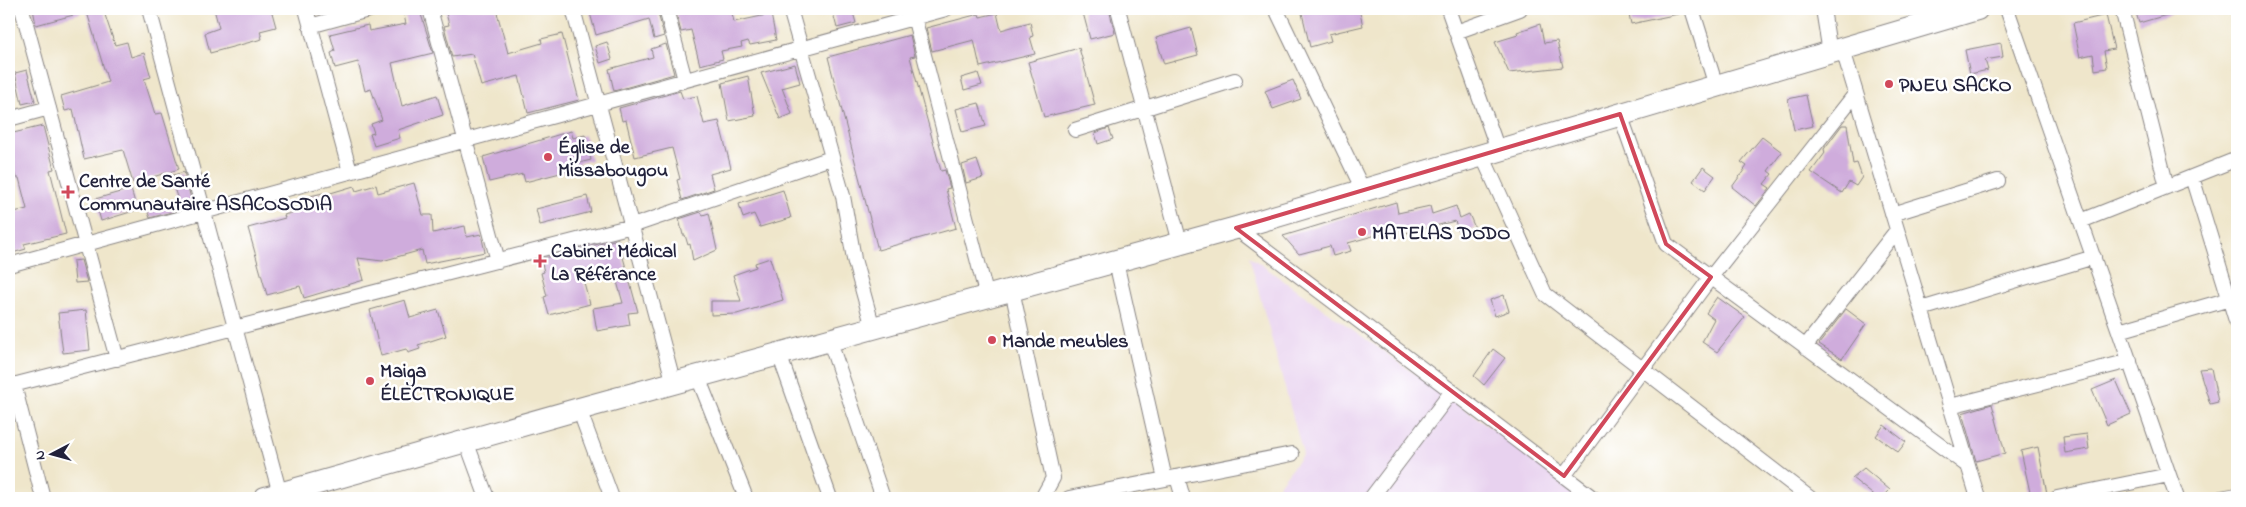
<svg xmlns="http://www.w3.org/2000/svg" width="2246" height="507" viewBox="0 0 2246 507" font-family="'Indie Flower',sans-serif">
<rect width="100%" height="100%" fill="#fff"/>
<filter id="ink" filterUnits="userSpaceOnUse"><feTurbulence type="fractalNoise" baseFrequency=".02" numOctaves="2"/><feDisplacementMap in="SourceGraphic" scale="10" xChannelSelector="R" yChannelSelector="G"/><feConvolveMatrix kernelMatrix="1 2 1 2 8 2 1 2 1" color-interpolation-filters="sRGB"/></filter>
<filter id="wash" filterUnits="userSpaceOnUse"><feTurbulence type="fractalNoise" baseFrequency=".0096" numOctaves="4" result="noise"/><feDisplacementMap in="SourceGraphic" scale="20" xChannelSelector="R" yChannelSelector="G"/><feGaussianBlur stdDeviation="1.12" result="paint"/><feColorMatrix in="noise" values="0 0 0 0 0 0 0 0 0 0 0 0 0 0 0 0 0 1.4 0 .05"/><feComposite in="paint" operator="in"/></filter>
<g filter="url(#wash)">
<rect width="100%" height="100%" fill="#efe6cb"/>
<path fill="#e8d2ef" d="M1249,256L1590,498H1278L1276,489L1303,454Z"/>
<g id="blocks">
<path fill="#cfacdc" d="M33,9H80L81,13L36,25Z
M86,9H103L115,45L127,42L131,57L144,53L151,77L144,79L155,114L162,113L179,169L133,183L123,150L84,159L73,109L65,111L61,96L108,82Z
M214,9H271L276,27L260,31L262,39L210,53L205,33L219,28Z
M445,9H496L508,53L542,43L541,39L562,34L579,100L528,113L519,76L481,86L472,54L452,57L444,26L449,25Z
M606,9H657L664,36L654,39L649,19L596,35L590,13Z
M675,9H731L734,22L771,14L776,40L750,45L748,41L741,43L742,47L721,51L723,59L700,65L691,30L681,32Z
M832,9H852L856,23L837,28Z
M1082,9H1109L1115,33L1090,39Z
M1301,9H1359L1363,26L1329,34L1331,41L1310,47Z
M1628,9H1677L1678,14L1631,24Z
M2135,9H2177V12L2139,23Z
M420,11L433,53L392,63L402,106L437,95L443,115L398,130L400,138L374,146L370,134L374,133L371,124L382,120L371,89L365,91L358,62L335,68L331,53L335,51L330,34L368,25L369,31L406,24L404,15Z
M997,13L1001,30L1030,22L1033,36L1030,37L1035,54L980,67L974,40L932,51L926,28L979,14L980,17Z
M2106,15L2114,49L2104,51L2107,68L2095,70L2093,54L2080,57L2073,23Z
M1540,24L1544,43L1557,41L1563,67L1509,73L1495,42L1518,35L1517,32Z
M1191,28L1198,55L1164,64L1156,38Z
M910,35L915,56L910,57L941,171L945,170L950,188L946,189L956,228L878,250L828,57Z
M607,42L612,59L600,63L595,46Z
M2001,43L2003,57L1985,60L1988,70L1970,74L1965,50Z
M666,44L674,74L614,91L609,69L653,57L651,49Z
M1079,48L1095,105L1044,117L1028,62Z
M795,64L800,83L782,88L792,114L780,119L761,73Z
M27,70L35,101L22,104L15,73Z
M978,73L982,85L964,90L961,78Z
M748,76L755,116L729,121L722,83Z
M1293,80L1301,99L1273,109L1265,91Z
M680,91L683,99L697,96L704,124L719,121L731,168L710,174L714,189L682,200L677,180L680,179L672,148L635,157L626,120L622,121L619,108Z
M1806,95L1813,126L1794,130L1788,99Z
M979,103L986,126L962,132L956,109Z
M1842,125H1847L1853,164L1857,163L1862,177L1856,186L1849,182L1842,193L1811,172L1825,153L1824,149Z
M43,126L54,169L50,170L66,234L24,244L26,249L9,254V213L27,209L19,178H16L14,172L9,174V134Z
M1109,128L1113,139L1098,144L1095,133Z
M571,131L573,138L585,135L591,160L579,163L580,168L525,182L523,174L489,182L483,157Z
M1762,137L1782,152L1768,171L1772,174L1764,184L1770,188L1756,206L1732,187L1747,166L1741,162Z
M977,160L983,178L966,183L962,165Z
M1703,167L1715,176L1705,190L1693,181Z
M184,172L193,206L150,218L147,210L178,200L170,176Z
M414,183L423,215H432L433,233L465,226L467,237L481,234L485,252L425,264L422,250L382,261L358,258L364,280L304,298L300,286L267,295L248,228L285,218L284,215L312,207L310,196L323,193L324,195L354,186L356,191L376,185L378,193Z
M131,189L137,210L101,221L95,199Z
M783,190L791,218L760,227L754,214L743,218L739,204Z
M587,196L591,212L540,225L536,209Z
M1396,202L1398,213L1430,206L1432,214L1456,206L1460,218L1469,214L1475,228L1459,233L1455,221L1402,234L1401,228L1348,243L1351,251L1333,256L1330,246L1299,254L1283,236Z
M701,212L703,215L709,213L717,250L693,261L690,244L688,245L685,235H683L679,219Z
M618,239L638,312L628,313L630,325L597,331L593,308L623,303L614,271L583,279L590,304L549,315L544,297L547,296L541,273L544,272L541,259Z
M770,258L783,300L737,314L711,315V301H741L733,275L756,267L755,263Z
M81,260L87,282L75,283L73,261Z
M1504,295L1509,311L1495,316L1490,300Z
M1717,297L1745,317L1717,352L1702,342L1714,319L1706,313Z
M405,300L410,318L438,310L446,336L418,345L420,349L408,353L406,349L381,356L370,310Z
M1846,309L1866,324L1842,359L1819,344Z
M86,310L90,350L63,353L58,313Z
M1493,349L1505,358L1484,385L1474,376Z
M2211,368L2218,402L2210,404L2199,369Z
M2116,380L2131,414L2107,425L2092,390Z
M1992,404L2005,453L1976,461L1962,413Z
M1884,425L1906,442L1898,452L1876,436Z
M2087,434L2089,449L2065,453L2063,437Z
M2038,447L2047,494L2031,497L2021,451Z
M1864,468L1890,490L1882,498H1877L1852,478Z"/>
</g>
</g>
<g filter="url(#ink)">
<use href="#blocks" fill-opacity="0" stroke="#888483" stroke-width="1"/>
<g fill="none" stroke-linecap="round" stroke-linejoin="round">
<defs>
<path id="minor" d="M22,9L117,359
M149,9L280,494
M306,9L350,172
M430,9L498,261
M573,9L674,384
M666,9L685,80
M790,9L843,196L854,259L873,328
M912,9L987,297
M1118,9L1180,243
M1276,9L1363,190
M1448,9L1498,150
M1692,9L1716,86
M1823,9L1830,53
M2007,9L2177,498
M2122,9L2167,187
M310,26L372,9
M1456,32L1520,9
M1843,50L1978,498
M1620,114L1666,244L1968,466
M9,119L49,108
M1075,130L1235,80
M1482,155L1545,294L1810,498
M2192,177L2237,324
M1892,214L1998,181
M2081,221L2237,159
M1236,228L1593,498
M1116,262L1165,479
M9,265L946,9
M1012,290L1053,478L1042,498
M1921,309L2094,257
M2119,331L2230,299
M829,339L883,498
M1805,347L1897,230
M779,354L830,498
M698,377L746,498
M14,385L43,498
M9,386L632,226L831,158
M1950,406L2130,361
M579,409L612,498
M466,441L487,498
M1564,476L1711,277L1856,93
M1177,477L1183,498
M1069,498L1292,454
M1371,498L1452,391
M2057,498L2169,475
M2221,498L2237,495"/>
<path id="primary" d="M265,498L579,409L1236,228L1977,9"/>
</defs>
<use href="#minor" stroke="#888483" stroke-width="16"/>
<use href="#primary" stroke="#888483" stroke-width="24"/>
<use href="#minor" stroke="#fff" stroke-width="14"/>
<use href="#primary" stroke="#fff" stroke-width="22"/>
</g>
</g>
<path fill="none" stroke="#d1495b" stroke-width="4" stroke-linejoin="round" d="M1620,114L1666,244L1711,277L1564,476L1236,228Z"/>
<g fill="#d1495b" stroke="#fff" stroke-width="2">
<circle cx="1889" cy="84" r="5"/>
<circle cx="548" cy="157" r="5"/>
<path d="M65.5 184.5h5v5h5v5h-5v5h-5v-5h-5v-5h5z"/>
<circle cx="1362" cy="232" r="5"/>
<path d="M537.5 253.5h5v5h5v5h-5v5h-5v-5h-5v-5h5z"/>
<circle cx="992" cy="340" r="5"/>
<circle cx="370" cy="381" r="5"/>
</g>
<g text-anchor="middle" stroke-width="5" stroke-linejoin="round" paint-order="stroke">
<g font-size="20" font-weight="bold" fill="#22223b" stroke="#fff" text-anchor="start">
<text x="1899" y="91">PNEU SACKO</text>
<text x="558" y="153">Église de<tspan x="558" dy="23">Missabougou</tspan></text>
<text x="79" y="187">Centre de Santé<tspan x="79" dy="23">Communautaire ASACOSODIA</tspan></text>
<text x="1372" y="239">MATELAS DODO</text>
<text x="551" y="257">Cabinet Médical<tspan x="551" dy="23">La Référance</tspan></text>
<text x="1002" y="347">Mande meubles</text>
<text x="380" y="377">Maiga<tspan x="380" dy="23">ÉLECTRONIQUE</tspan></text>
</g>
</g>
<rect width="2246" height="507" fill="none" stroke="#fff" stroke-width="30"/>
<g transform="translate(52 454) rotate(264)" stroke="#ffffff" stroke-width="4" paint-order="stroke">
<path d="M0-4L9 19L0 12L-9 19Z" fill="#22223b"/>
<text y="-8" font-size="14" font-weight="bold" text-anchor="middle" fill="#22223b">N</text>
</g>
</svg>
